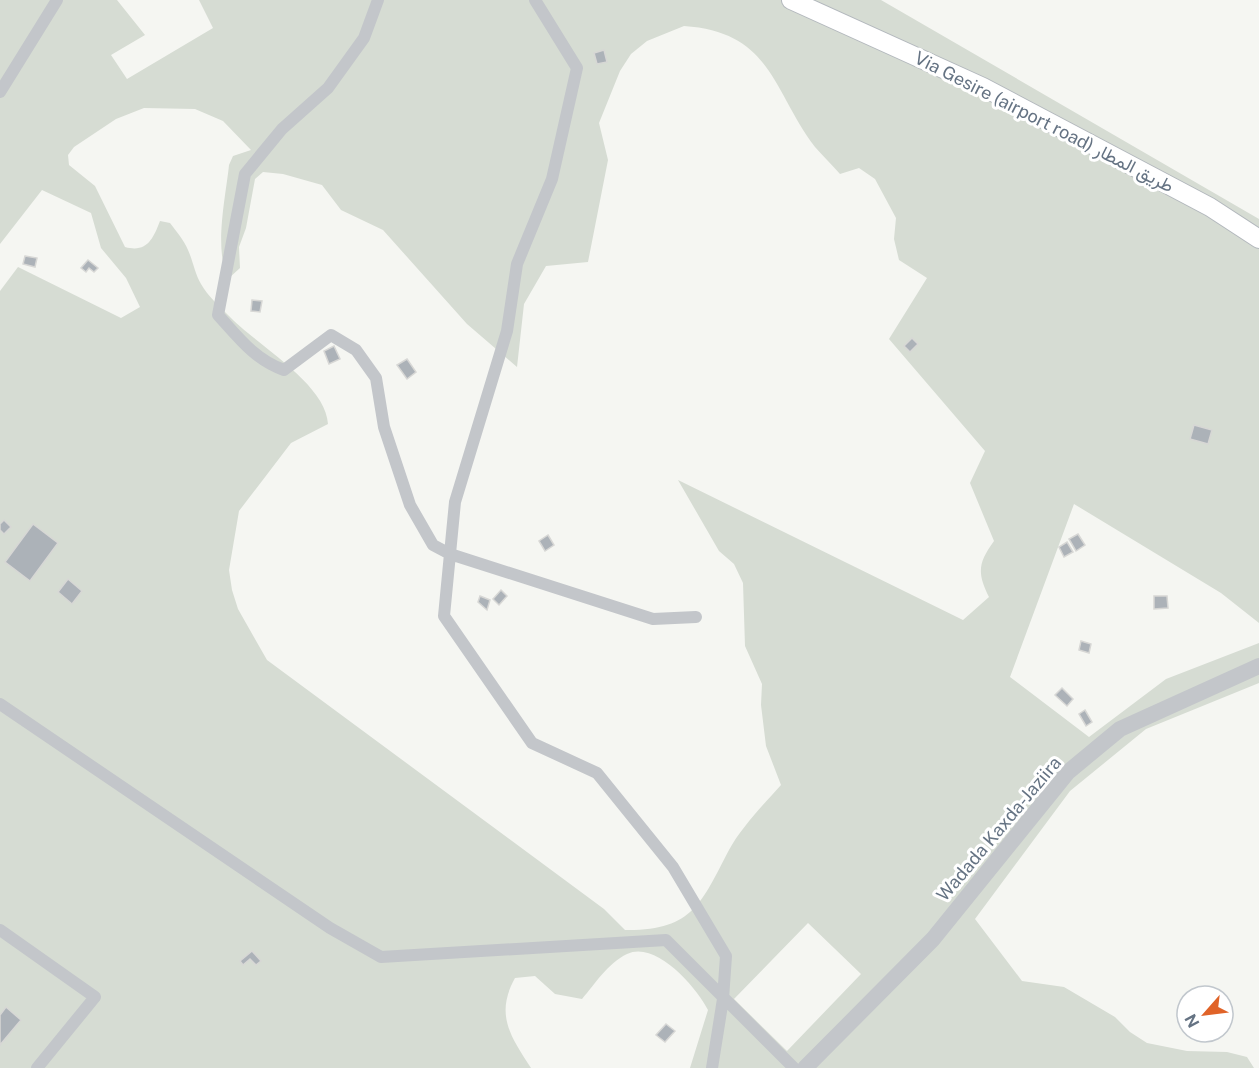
<svg xmlns="http://www.w3.org/2000/svg" width="1259" height="1068" viewBox="0 0 1259 1068" font-family="'Public Sans',Vazirmatn,sans-serif">
<rect width="100%" height="100%" fill="#f5f6f2"/>
<path fill="#d6dcd3" fill-rule="evenodd" d="M0,0H117L145,35L111,55L127,79L213,28L199,0H881L1259,219V623L1221,593L1074,504L1010,677L1089,737L1166,679L1259,643V683L1146,729L1070,791L975,919L1022,981L1064,987L1115,1017L1130,1032L1147,1043L1187,1051L1227,1052L1247,1057L1254,1068H690L708,1010C697,988 656,940 627,954C608,963 595,984 582,999L555,994L535,976L515,978C495,1014 510,1036 531,1068H0V291L18,267L121,318L140,307L126,278L101,248L91,213L42,190L0,244ZM684,26C772,32 772,90 815,147C823,156 832,165 840,174L859,168L875,179L896,218L894,239L899,260L927,278L889,339L985,451L970,483L994,541C978,563 977,573 989,597L963,620L678,480L719,551L734,564L743,583L745,646L762,684L761,705L766,746L781,785C764,804 741,828 729,850C701,903 693,931 625,930L604,909L267,660L238,609L232,590L229,570L239,511L291,443L328,424C326,383 255,344 228,315C219,306 207,295 201,284C195,274 193,261 188,250C184,240 176,231 170,223L160,221C153,239 147,253 125,247L95,186L69,165L68,155L74,147L116,119L144,108L195,109L223,121L251,150L233,156L229,165C226,195 213,253 229,278L240,268L239,247L246,228L255,179L263,172L283,174L322,185L341,210L383,230L467,324L517,367L524,304L546,266L588,262L608,160L599,123L620,71L631,54L647,41ZM808,923L861,974L787,1051L734,999Z"/>
<path fill="#acb2b8" stroke="#d7d7d5" stroke-width="1.5" d="M604,50L607,62L597,64L594,53Z
M25,256L37,258L35,267L23,264Z
M88,260L98,268L94,272L89,268L86,272L81,268Z
M252,300L262,301L260,312L251,311Z
M912,338L918,344L910,352L904,346Z
M334,346L340,359L329,364L324,351Z
M407,359L416,372L407,379L397,365Z
M1194,425L1212,430L1208,444L1190,439Z
M4,520L11,527L4,534L0,530V524Z
M33,524L58,543L30,581L5,562Z
M1078,534L1085,545L1076,551L1069,539Z
M548,535L554,545L545,551L539,541Z
M1067,542L1073,552L1064,557L1059,547Z
M68,579L82,591L72,604L58,592Z
M501,590L507,596L499,605L493,599Z
M480,596L490,600L487,610L478,602Z
M1154,596H1167L1168,608L1154,609Z
M1081,641L1091,644L1089,653L1079,650Z
M1062,688L1073,699L1067,706L1055,695Z
M1085,710L1092,722L1086,726L1079,714Z
M252,951L261,961L256,965L250,959L243,965L240,961Z
M6,1007L21,1020L0,1045V1015Z
M666,1024L675,1031L665,1042L656,1035Z"/>
<g fill="none" stroke-linecap="round" stroke-linejoin="round">
<defs>
<path id="secondary" d="M791,0L983,87L1210,207L1259,239"/>
</defs>
<use href="#secondary" stroke="#b3b8bd" stroke-width="20"/>
<path stroke="#c3c6ca" stroke-width="12" d="M378,0L364,38L328,88L282,129L245,174L218,315C238,337 255,360 284,370L331,335L356,350L376,378L384,427L410,505L433,545L450,554L653,619L696,617
M535,0L577,68L552,179L517,264L507,331L455,502L444,616L532,743L597,773L673,867L726,956L723,999L712,1068
M0,92L57,0
M0,704L330,928L381,957L666,940L794,1068
M0,930L95,997L37,1068"/>
<path stroke="#c3c6ca" stroke-width="16" d="M805,1068L933,939L1068,772L1120,729L1259,666"/>
<use href="#secondary" stroke="#fff" stroke-width="18"/>
</g>
<g text-anchor="middle" stroke-width="6" stroke-linejoin="round" paint-order="stroke">
<g font-size="18" fill="#657383" stroke="#fff">
<text transform="translate(1044 122) rotate(27)" y="6">Via Gesire (airport road) طريق المطار</text>
<text transform="translate(999 829) rotate(-50)" y="6">Wadada Kaxda-Jaziira</text>
</g>
</g>
<g transform="translate(1205 1014) rotate(242)"><circle r="28" fill="#ffffff" stroke="#c1c7cd" stroke-width="1.5"/>
<path d="M0-4.5L10 22L0 15L-10 22Z" fill="#e06328"/>
<text y="-9" font-size="16" font-weight="bold" text-anchor="middle" fill="#657383">N</text>
</g>
</svg>
